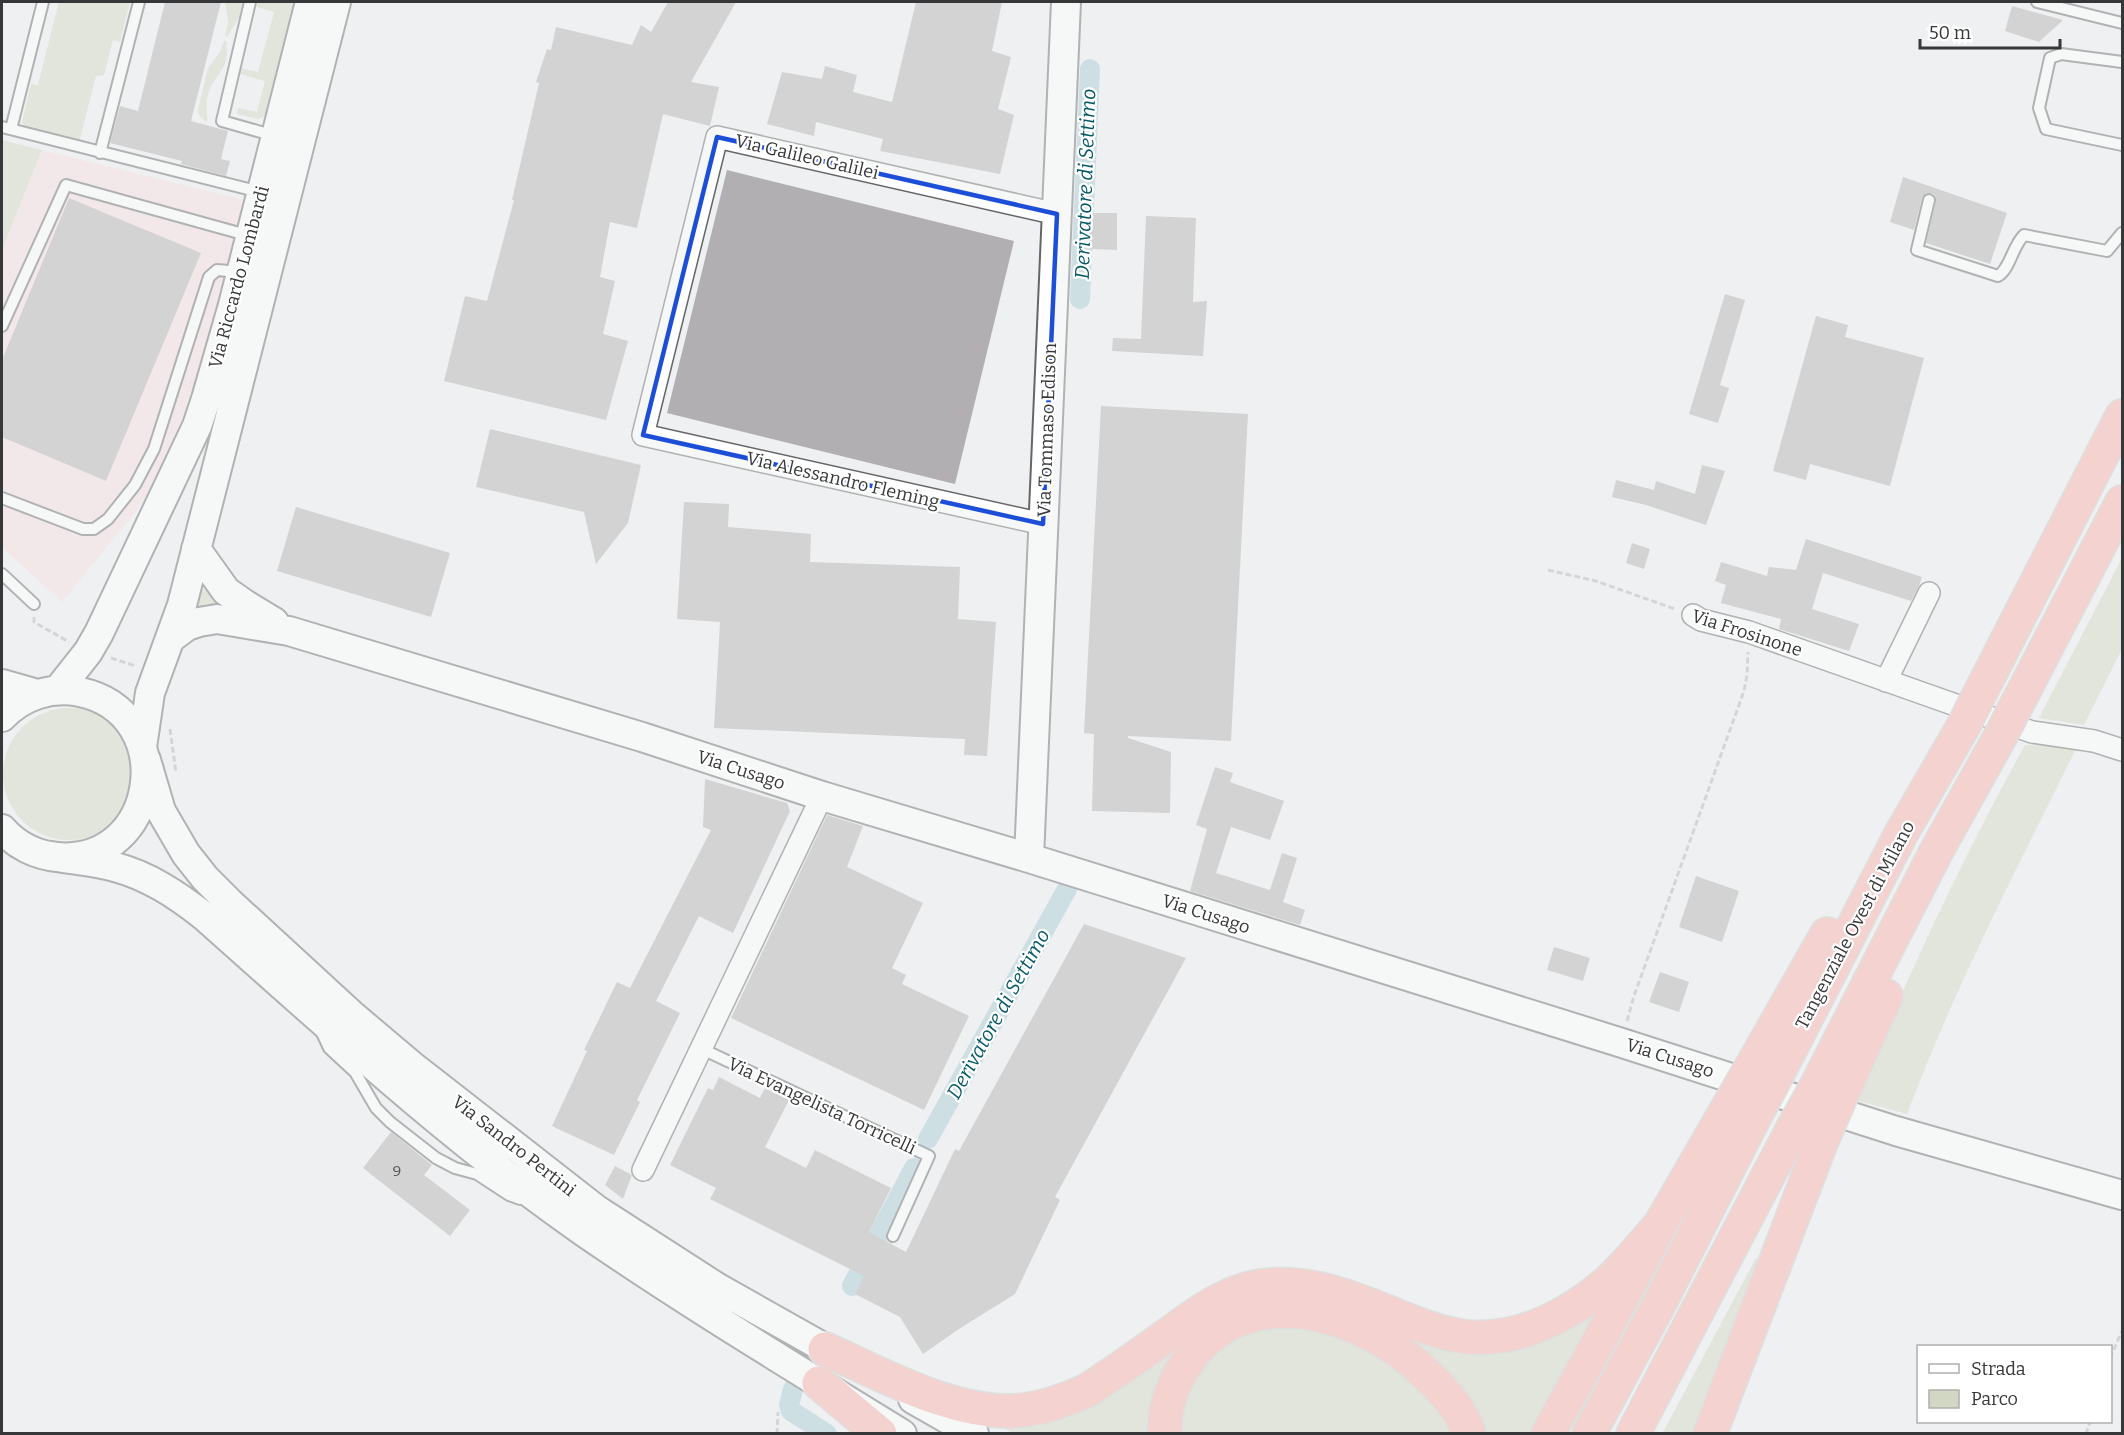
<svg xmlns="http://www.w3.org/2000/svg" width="2124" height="1435" viewBox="0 0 2124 1435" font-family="Bitter,serif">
<rect width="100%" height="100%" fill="#eef0f1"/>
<path fill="#f9dedf" d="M42,150L244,200L210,349L189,415L154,489L62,602L2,547V250Z"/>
<path fill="#d2d7c3" d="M59,2H130L120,42L113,40L104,75L96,76L79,142L25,128L22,122L31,84L38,85Z
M225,2H245L240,16L227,37L225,36L228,22Z
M258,2H295L266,116L258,119L237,114L238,108L257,112L265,81L240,74L241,68L258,72L274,12L257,7Z
M224,41H226C231,72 214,72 208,95C205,104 208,116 207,123L199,115L198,110L208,68L220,52Z
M2,140L42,150L2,250Z
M2122,558V649L2084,725L2039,718Z
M200,587L219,598L215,611H195Z
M3 774a66 66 0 1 1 132 0a66 66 0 1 1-132 0Z
M2025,745L2077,747C2017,868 1955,987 1907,1114L1855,1100C1907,979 1961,860 2025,745Z
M1756,1258L1765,1264L1697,1433L1662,1434Z
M1290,1292C1309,1295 1326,1298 1344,1304C1397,1323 1453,1360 1511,1346C1535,1340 1557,1328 1579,1317C1587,1315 1591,1315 1596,1322V1326L1534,1433H1483C1477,1408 1459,1389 1440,1370C1403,1333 1350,1304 1296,1300C1244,1297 1188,1329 1166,1376C1158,1394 1154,1414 1153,1433H1013L980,1415C1000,1417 1020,1418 1040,1415C1123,1402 1182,1309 1263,1294C1272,1292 1281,1293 1290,1292Z
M1257,1322L1323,1324L1404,1365L1459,1434H1174L1191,1369Z"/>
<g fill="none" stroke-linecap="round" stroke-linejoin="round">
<path stroke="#a4cbd3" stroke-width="20" d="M1080,299L1090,69
M928,1139L1067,889
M852,1286L914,1168
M793,1389L789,1405L791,1411L827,1434"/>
</g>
<path fill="#b1afb1" d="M165,2H221L191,121L228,131L221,159L230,161L226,176L181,164L182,161L110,143L120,106L138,111Z
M668,2H736L691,82L719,87L710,126L663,114L637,228L610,222L600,277L615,281L603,334L628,341L606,420L444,381L465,296L487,301L514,200H512L539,83L536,82L547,49L551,50L556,27L632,45L641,25L651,32Z
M916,2H1002L992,51L1011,57L998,109L1014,115L1000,174L880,151L883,139L816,122L814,136L767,124L782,72L822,79L825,66L857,75L853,92L892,102Z
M2012,6L2063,20L2039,42L2005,31Z
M727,170L1014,241L955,484L667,413Z
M1903,177L2007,213L1990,264L1926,243L1936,201L1935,195L1931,193H1926L1922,198L1914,230L1890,222Z
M69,198L201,253L106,481L2,437V360Z
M1091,213H1117V250L1090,249Z
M1146,216L1196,218L1193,302L1207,301L1203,356L1112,351L1113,338L1141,339Z
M1725,294L1745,300L1720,385L1729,388L1718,423L1689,414Z
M1816,316L1848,325L1845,337L1924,358L1890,486L1810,464L1806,480L1773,471Z
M1101,406L1248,414L1231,741L1128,736V738L1171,752L1170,813L1092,811L1094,734L1084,733Z
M490,429L641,465L628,523L596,564L584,512L476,487Z
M1702,465L1725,471L1706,525L1646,505L1612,497L1616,480L1654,490L1656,481L1695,494Z
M684,502L729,504L728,527L811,534L810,562L960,567L958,619L996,622L987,756L964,755L965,739L714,728L720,622L677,619Z
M296,507L450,553L431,617L277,571Z
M1806,539L1922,577L1919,586L1911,601L1823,573L1812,609L1859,624L1849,651L1779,629L1781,619L1721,603L1726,585L1715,581L1721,562L1767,576L1769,567L1796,570Z
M1632,543L1650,549L1644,569L1626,563Z
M1215,767L1233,773L1230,782L1284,801L1270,840L1231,827L1216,873L1270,890L1282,853L1297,858L1283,902L1305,910L1300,925L1190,891L1207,829L1196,825Z
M705,779L787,803L790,811L733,933L699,916L656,1001L680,1013L637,1100L640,1102L614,1155L552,1126L587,1051L584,1050L617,982L630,988L711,830L703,827Z
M827,815L863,826L847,867L923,903L892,968L906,975L902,984L969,1016L924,1110L731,1018Z
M1696,876L1739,891L1722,942L1679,927Z
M1084,924L1186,958L1055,1197L1060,1200L1015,1294L962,1327L923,1354L900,1317L855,1294L864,1276L710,1199L716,1188L670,1165L708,1088L713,1090L719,1077L760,1098L765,1088L789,1100L765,1147L806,1168L815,1150L891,1188L869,1232L906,1252L955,1149L959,1151Z
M1554,947L1590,958L1583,981L1547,970Z
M1660,972L1689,982L1679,1012L1649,1002Z
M391,1132L432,1165L424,1175L470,1210L450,1236L363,1168Z
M615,1166L632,1175L623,1199L605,1185Z"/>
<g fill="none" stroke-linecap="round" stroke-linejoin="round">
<defs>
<path id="lane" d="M250,2L222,121L275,136
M2037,2L2122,23
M2122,62L2061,54L2050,58L2039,108L2046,129L2122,145
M2,127L260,192
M11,129L43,2
M100,153L139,2
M1929,200L1917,250L1998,276C2010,269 2012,247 2024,235L2107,251L2122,233
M2,326L66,185L250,236
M2,498L83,529H94L108,519L135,485L154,449L209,277L217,270L240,272
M2,574L34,604
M322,1033L329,1048L355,1072L376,1108L390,1122L436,1158L455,1168L477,1174L509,1195L520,1199
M702,1049L929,1156L893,1236"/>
<path id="street" d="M1043,524L643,435L717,137L1057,214
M1693,615L1701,620L1749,632L2032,732L2094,741L2122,750
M1886,681L1929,593
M643,1170L822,796"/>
<path id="secondary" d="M196,549L226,591L246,605L274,622
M171,638L187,626L199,622L217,619L289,631L642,737L822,796L1029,858L1622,1043L1896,1131L2122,1195
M2,684L37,694
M58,690L88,652L99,633L197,426L206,399L233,305L310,2
M2,717C22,696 51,686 80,692C181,713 159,866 57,857C36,855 16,845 2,829
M142,747L150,693L182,605L336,2
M146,760L161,811L186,854L205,878L230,903L353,1016L411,1065L597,1210L718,1288L844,1359
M51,856C72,860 94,861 115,867C149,876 177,895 204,916C327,1025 449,1138 584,1232C687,1303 795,1368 902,1434
M1029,858L1066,2
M913,1399L974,1434"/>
<path id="highway" d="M1978,697L2122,416
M2014,710L2122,502
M1752,1066L1827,934
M1778,1073L1901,834L1964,725
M1816,1087L1937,850L2000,737
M1841,1096L1886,996
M825,1349C881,1374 950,1413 1013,1411C1039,1410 1064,1401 1088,1390C1112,1374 1136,1358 1159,1341C1190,1319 1223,1291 1262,1286C1307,1280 1349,1296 1390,1313C1415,1323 1440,1334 1467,1337C1519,1342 1570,1315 1608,1282C1627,1265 1643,1244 1660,1225
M819,1383L880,1434
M1165,1434C1163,1407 1175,1378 1191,1357C1252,1277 1366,1314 1427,1375C1445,1392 1462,1410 1469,1434
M1548,1434L1598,1343L1660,1225L1727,1109
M1589,1434L1657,1308L1754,1118
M1633,1434L1792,1130
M1710,1434L1822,1140"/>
</defs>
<use href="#lane" stroke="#656668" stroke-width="14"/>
<use href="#street" stroke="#656668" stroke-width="24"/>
<use href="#secondary" stroke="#656668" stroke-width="32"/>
<use href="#highway" stroke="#cbcbcb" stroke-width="36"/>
<path stroke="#b4b6b7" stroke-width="3" stroke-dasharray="6 3" stroke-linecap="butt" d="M1548,570L1596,581L1675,609
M34,617V622L69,642
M111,658L136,666
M170,729L176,773
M1627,1021L1634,996L1744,691L1747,675L1748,652
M2110,1358L2122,1331
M777,1434L778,1412
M2086,1434L2090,1422"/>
<use href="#lane" stroke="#fff" stroke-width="10"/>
<use href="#street" stroke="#fff" stroke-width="21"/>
<use href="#secondary" stroke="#fff" stroke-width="28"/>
<use href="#highway" stroke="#f8aea7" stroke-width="33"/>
<defs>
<path id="highway-bridge" d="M1964,725L1978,697
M2000,737L2014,710
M1727,1109L1752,1066
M1754,1118L1778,1073
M1792,1130L1816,1087
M1822,1140L1841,1096"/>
</defs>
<use href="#highway-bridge" stroke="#cbcbcb" stroke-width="36" stroke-linecap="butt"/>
<use href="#highway-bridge" stroke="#f8aea7" stroke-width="33"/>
</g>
<path d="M0 0H2124V1435H0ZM717,137L1057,214L1043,524L643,435Z" fill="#eef0f1" fill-opacity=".55" fill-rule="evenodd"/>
<path fill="none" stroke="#1d4ed8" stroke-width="4.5" stroke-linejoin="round" d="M717,137L1057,214L1043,524L643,435Z"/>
<g text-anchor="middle" stroke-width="4.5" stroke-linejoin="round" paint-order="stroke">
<g font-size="15" fill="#555556">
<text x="397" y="1176">9</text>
</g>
<g font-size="18" fill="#363738" stroke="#fff">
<text transform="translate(807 157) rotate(13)" y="6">Via Galileo Galilei</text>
<text transform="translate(239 277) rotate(-75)" y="6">Via Riccardo Lombardi</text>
<text transform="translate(1047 430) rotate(-88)" y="6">Via Tommaso Edison</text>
<text transform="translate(843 480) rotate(13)" y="6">Via Alessandro Fleming</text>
<text transform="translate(1747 633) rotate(18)" y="6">Via Frosinone</text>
<text transform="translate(741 770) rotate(18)" y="6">Via Cusago</text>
<text transform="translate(1206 914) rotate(18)" y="6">Via Cusago</text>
<text transform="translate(1855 925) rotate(-62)" y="6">Tangenziale Ovest di Milano</text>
<text transform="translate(1670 1058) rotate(18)" y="6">Via Cusago</text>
<text transform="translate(822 1106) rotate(25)" y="6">Via Evangelista Torricelli</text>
<text transform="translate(514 1146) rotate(38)" y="6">Via Sandro Pertini</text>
</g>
<g font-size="20" font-style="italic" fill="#055966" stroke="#fff">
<text transform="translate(1085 184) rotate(-88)" y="7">Derivatore di Settimo</text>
<text transform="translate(998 1014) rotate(-61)" y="7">Derivatore di Settimo</text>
</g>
</g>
<rect width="2124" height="1435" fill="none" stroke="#363738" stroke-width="6"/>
<rect x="1917" y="1345" width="195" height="78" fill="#ffffff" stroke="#afafaf" stroke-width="1.5"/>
<rect x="1929" y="1364" width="30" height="9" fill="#ffffff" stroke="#afafaf" stroke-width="1.5"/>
<text x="1971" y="1375" font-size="18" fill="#363738">Strada</text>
<rect x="1929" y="1390" width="30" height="18" fill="#d2d7c3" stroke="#afafaf" stroke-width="1.5"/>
<text x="1971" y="1405" font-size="18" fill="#363738">Parco</text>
<path d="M1920 39v9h140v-9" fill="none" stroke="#363738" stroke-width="3"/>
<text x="1929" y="39" font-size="18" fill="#363738" stroke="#ffffff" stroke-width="4.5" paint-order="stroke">50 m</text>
</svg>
